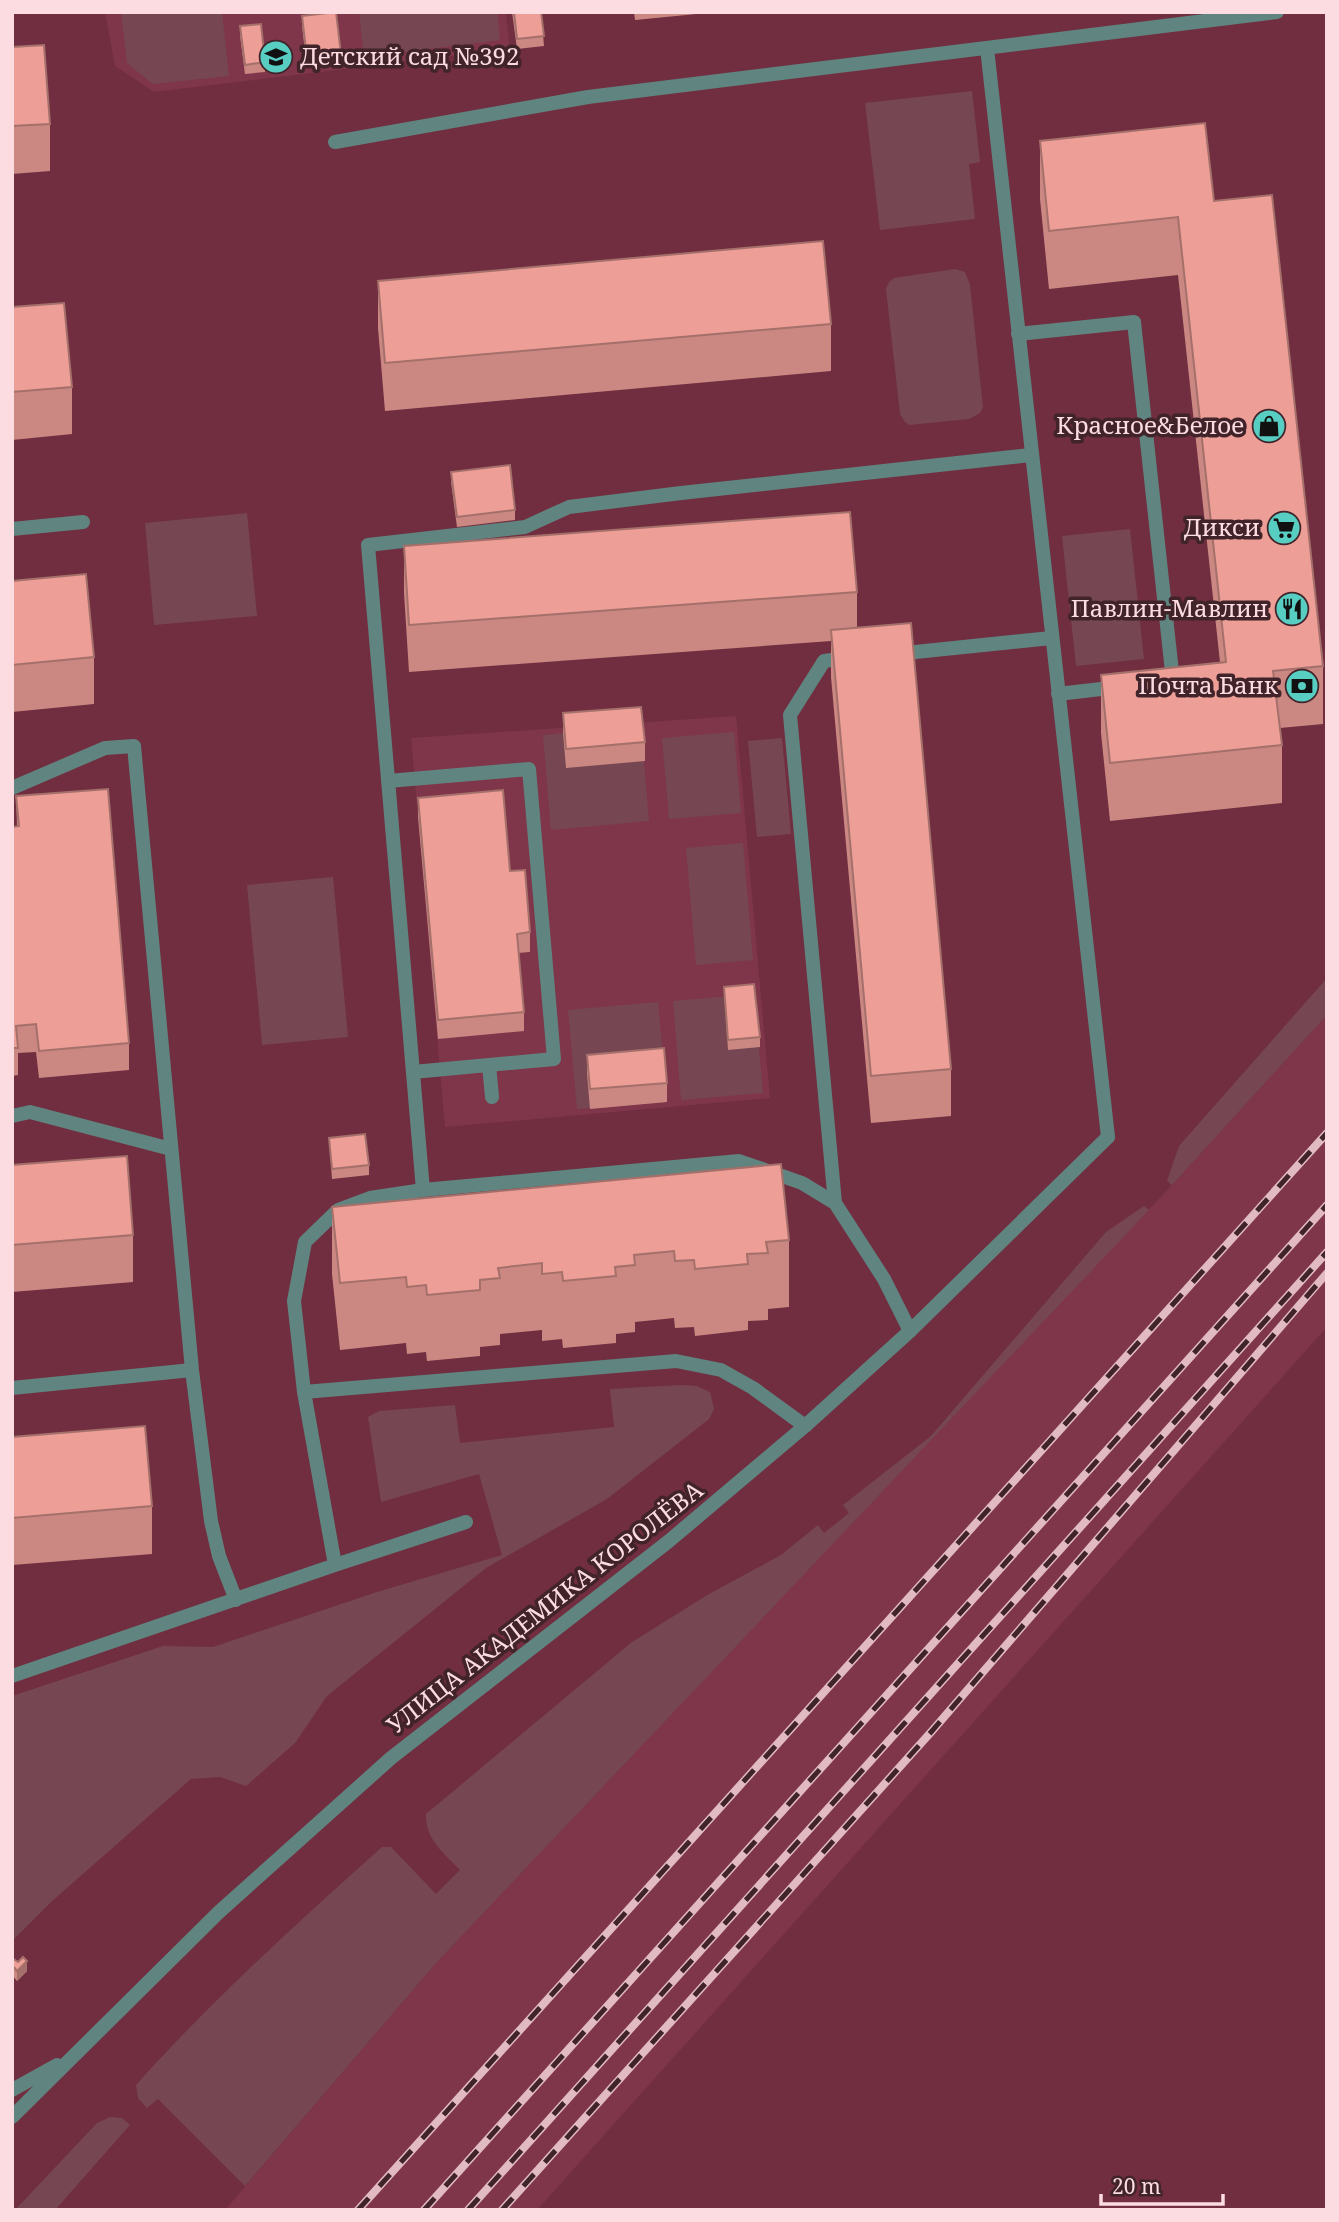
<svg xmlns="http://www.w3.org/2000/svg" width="1339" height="2222" viewBox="0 0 1339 2222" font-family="'Noto Serif',serif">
<rect width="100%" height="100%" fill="#702e40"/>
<path fill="#7f364a" d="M105,12H506L510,49L154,92L115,66Z
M736,716L770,1098L445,1127L411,738Z
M1327,1015V1327L537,2210H225L437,1962L1172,1185Z"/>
<path fill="#764752" d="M121,12H222L229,76L153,84L127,63Z
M359,12H497L500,40L364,57Z
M972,91L980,162L969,164L975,219L880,230L865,103Z
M955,269L965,272L970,285L983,407L980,413L969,419L909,425L905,422L900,414L886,289L889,282L894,278Z
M247,513L257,616L154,625L145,523Z
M1130,529L1144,659L1076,666L1062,536Z
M641,726L649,821L551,830L543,735Z
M734,732L741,813L669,819L662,738Z
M782,738L791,834L757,837L748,741Z
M743,843L753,960L696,965L686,848Z
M333,877L348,1037L262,1045L247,885Z
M1327,978V1015L1172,1185L1167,1181L1179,1146Z
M754,994L763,1093L681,1100L673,1001Z
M658,1002L667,1102L577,1109L568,1010Z
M1144,1206L1149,1210L437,1962L245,2186L158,2099L147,2108L138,2098L136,2085C212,2000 297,1923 382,1847H391L436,1894L460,1870C444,1853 425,1839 426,1814L632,1642L709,1594L781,1555L818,1525L824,1533L849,1513L843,1505L931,1436L1106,1232Z
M681,1385L697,1386L710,1392L714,1409L709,1419L607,1499L486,1568L327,1696L295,1743L246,1786L220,1777L191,1779L51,1902L12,1941V1696L163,1646L213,1647L377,1592L502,1555L479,1474L381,1502L368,1417L379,1411L455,1405L460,1443L614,1427L610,1389Z
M110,2117L122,2118L130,2125L55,2210H15L97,2123Z"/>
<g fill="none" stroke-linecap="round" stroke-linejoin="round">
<path stroke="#60847f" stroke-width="14" d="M987,48L1108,1137
M335,142L588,97L1277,12
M1018,334L1134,322L1173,681L1170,682
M12,529L83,522
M896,654L1051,638
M1058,694L1118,687
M388,781L529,769L554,1059L413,1072
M12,788L105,748L134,746L192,1370L211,1521L219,1556L236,1600
M489,1065L492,1097
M12,1116L30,1112L171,1149
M423,1190L368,545L525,527L569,507L681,493L1031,455
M835,1203L790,715L824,661L848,658
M12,1388L192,1370
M304,1392L676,1361L721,1370L753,1388L805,1426
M335,1565L304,1392L294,1301L305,1242L338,1210L370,1198L423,1190L739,1161L802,1183L835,1203L884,1279L910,1331
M12,1676L335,1565L466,1522"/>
<path stroke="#60847f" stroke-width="14" d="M12,2090L57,2065
M12,2117L219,1912L391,1758L669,1541L805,1426L910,1331L1108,1137"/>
<defs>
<path id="rail" d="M358,2210L1327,1133
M424,2210L1327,1205
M468,2210L1327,1252
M502,2210L932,1731L1327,1273"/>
</defs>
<use href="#rail" stroke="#e1bac2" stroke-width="8"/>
<use href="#rail" stroke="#41232a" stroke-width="5" stroke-dasharray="16" stroke-linecap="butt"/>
</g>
<path fill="#cb8882" d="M512,12H541L544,46L517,49Z
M634,12H717L635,20Z
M302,16L341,54V63L307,68L302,26Z
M240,26L265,62V72L245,74L240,36Z
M12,47L50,124V171L12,174Z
M1040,141L1214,201L1323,666V724L1280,728L1282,745V803L1110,821L1101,733V675L1220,662L1178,275L1049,289L1040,199Z
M378,281L831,324V371L385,411L378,328Z
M12,307L72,387V434L12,440Z
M451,472L515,510V520L457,527L451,482Z
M404,546L857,592V628L951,1069V1116L871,1123L831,677V641L409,672L404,593Z
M12,581L94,657V704L12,712Z
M563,713L645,742V761L566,768L563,733Z
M16,796L129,1043V1070L39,1078L36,1052L18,1053V1075L12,1076V827L17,826Z
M418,798L510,871L530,932V952L518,953L524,1012V1031L438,1039L418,817Z
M724,987L760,1037V1047L728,1050Z
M587,1055L667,1083V1102L590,1109L587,1074Z
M329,1138L369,1165V1175L332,1179Z
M12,1165L133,1235V1282L12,1292Z
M332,1207L789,1240V1307L768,1309V1320L748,1321V1330L695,1336L694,1327L675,1328L674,1318L635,1322V1332L616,1334V1343L563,1348L562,1339L542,1341V1330L500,1334V1345L480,1347V1356L427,1361L426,1352L407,1354L406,1343L340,1350L332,1274Z
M12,1437L152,1506V1554L12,1565Z
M12,1958L27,1971L17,1981L12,1975Z"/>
<path fill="#a56f6a" d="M27,1961V1971L17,1981V1971Z"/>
<path fill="#ec9e97" stroke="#a56f6a" stroke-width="2" d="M336,12L341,54L307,58L302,16Z
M514,12H541L544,36L517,39Z
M261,24L265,62L245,65L240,26Z
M44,45L50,124L12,126V47Z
M1205,123L1214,201L1272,195L1323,666L1273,671L1282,745L1110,763L1101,675L1226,662L1178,217L1049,231L1040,141Z
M823,241L831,324L385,363L378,281Z
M64,303L72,387L12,392V307Z
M510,465L515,510L457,517L451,472Z
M850,512L857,592L409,625L404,546Z
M86,574L94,657L12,665V581Z
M911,623L951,1069L871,1076L831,630Z
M641,707L645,742L566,749L563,713Z
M108,789L129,1043L39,1051L36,1024L16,1026L18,1048H12V827L19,826L16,796Z
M503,790L510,871L525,870L530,932L517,934L524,1012L438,1020L418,798Z
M754,984L760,1037L728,1040L724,987Z
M664,1048L667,1083L590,1089L587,1055Z
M365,1134L369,1165L332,1169L329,1138Z
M127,1156L133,1235L12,1245V1165Z
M781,1164L789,1240L766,1242L768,1253L747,1254L748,1264L695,1269L694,1260L675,1261L674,1251L634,1255L635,1265L615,1267L616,1276L563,1281L562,1272L542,1274V1263L498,1268L500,1278L480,1280V1290L427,1295L426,1285L407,1287L406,1277L340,1283L332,1207Z
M145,1426L152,1506L12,1518V1437Z
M23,1957L27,1961L17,1971L12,1965V1958L18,1962Z"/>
<defs>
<symbol id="school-disc" viewBox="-11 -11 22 22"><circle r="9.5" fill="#57cec1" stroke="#41232a"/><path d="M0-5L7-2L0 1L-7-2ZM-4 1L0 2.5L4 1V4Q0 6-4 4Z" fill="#111"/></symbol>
<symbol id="shop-disc" viewBox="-11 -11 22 22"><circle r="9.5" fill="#57cec1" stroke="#41232a"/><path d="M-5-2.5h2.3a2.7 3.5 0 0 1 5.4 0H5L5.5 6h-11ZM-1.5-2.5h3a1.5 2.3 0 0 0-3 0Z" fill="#111"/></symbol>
<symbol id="supermarket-disc" viewBox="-11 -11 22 22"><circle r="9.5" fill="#57cec1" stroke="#41232a"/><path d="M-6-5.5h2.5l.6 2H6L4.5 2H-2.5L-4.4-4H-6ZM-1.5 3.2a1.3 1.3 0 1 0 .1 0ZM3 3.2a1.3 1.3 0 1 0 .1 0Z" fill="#111"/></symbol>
<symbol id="restaurant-disc" viewBox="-11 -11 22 22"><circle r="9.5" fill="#57cec1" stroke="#41232a"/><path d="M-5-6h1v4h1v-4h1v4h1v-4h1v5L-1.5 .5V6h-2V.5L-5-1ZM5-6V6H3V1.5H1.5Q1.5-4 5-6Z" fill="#111"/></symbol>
<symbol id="bank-disc" viewBox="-11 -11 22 22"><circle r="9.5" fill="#57cec1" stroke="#41232a"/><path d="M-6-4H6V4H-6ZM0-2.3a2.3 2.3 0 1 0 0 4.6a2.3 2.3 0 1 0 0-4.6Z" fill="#111"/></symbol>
</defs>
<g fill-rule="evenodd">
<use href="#school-disc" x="257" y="38" width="38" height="38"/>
<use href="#shop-disc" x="1250" y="407" width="38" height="38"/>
<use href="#supermarket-disc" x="1265" y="509" width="38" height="38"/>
<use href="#restaurant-disc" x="1273" y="590" width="38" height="38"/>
<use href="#bank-disc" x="1283" y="667" width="38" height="38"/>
</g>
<g text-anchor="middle" stroke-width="7" stroke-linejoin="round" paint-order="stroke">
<g font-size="24" fill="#fcdbe1" stroke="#41232a" text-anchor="end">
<text x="300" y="65" text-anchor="start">Детский сад №392</text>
<text x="1244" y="434">Красное&amp;Белое</text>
<text x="1260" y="536">Дикси</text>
<text x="1268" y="617">Павлин-Мавлин</text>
<text x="1278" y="694">Почта Банк</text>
</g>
<g font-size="24" fill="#fcdbe1" stroke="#41232a">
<text transform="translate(545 1608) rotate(-38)" y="8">УЛИЦА АКАДЕМИКА КОРОЛЁВА</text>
</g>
</g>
<rect width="1339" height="2222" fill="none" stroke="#fcdbe1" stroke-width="28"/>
<path d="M1101 2194v10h122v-10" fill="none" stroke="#fcdbe1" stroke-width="3.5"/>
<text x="1112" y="2194" font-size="21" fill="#fcdbe1" stroke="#41232a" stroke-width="5" paint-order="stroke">20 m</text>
</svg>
